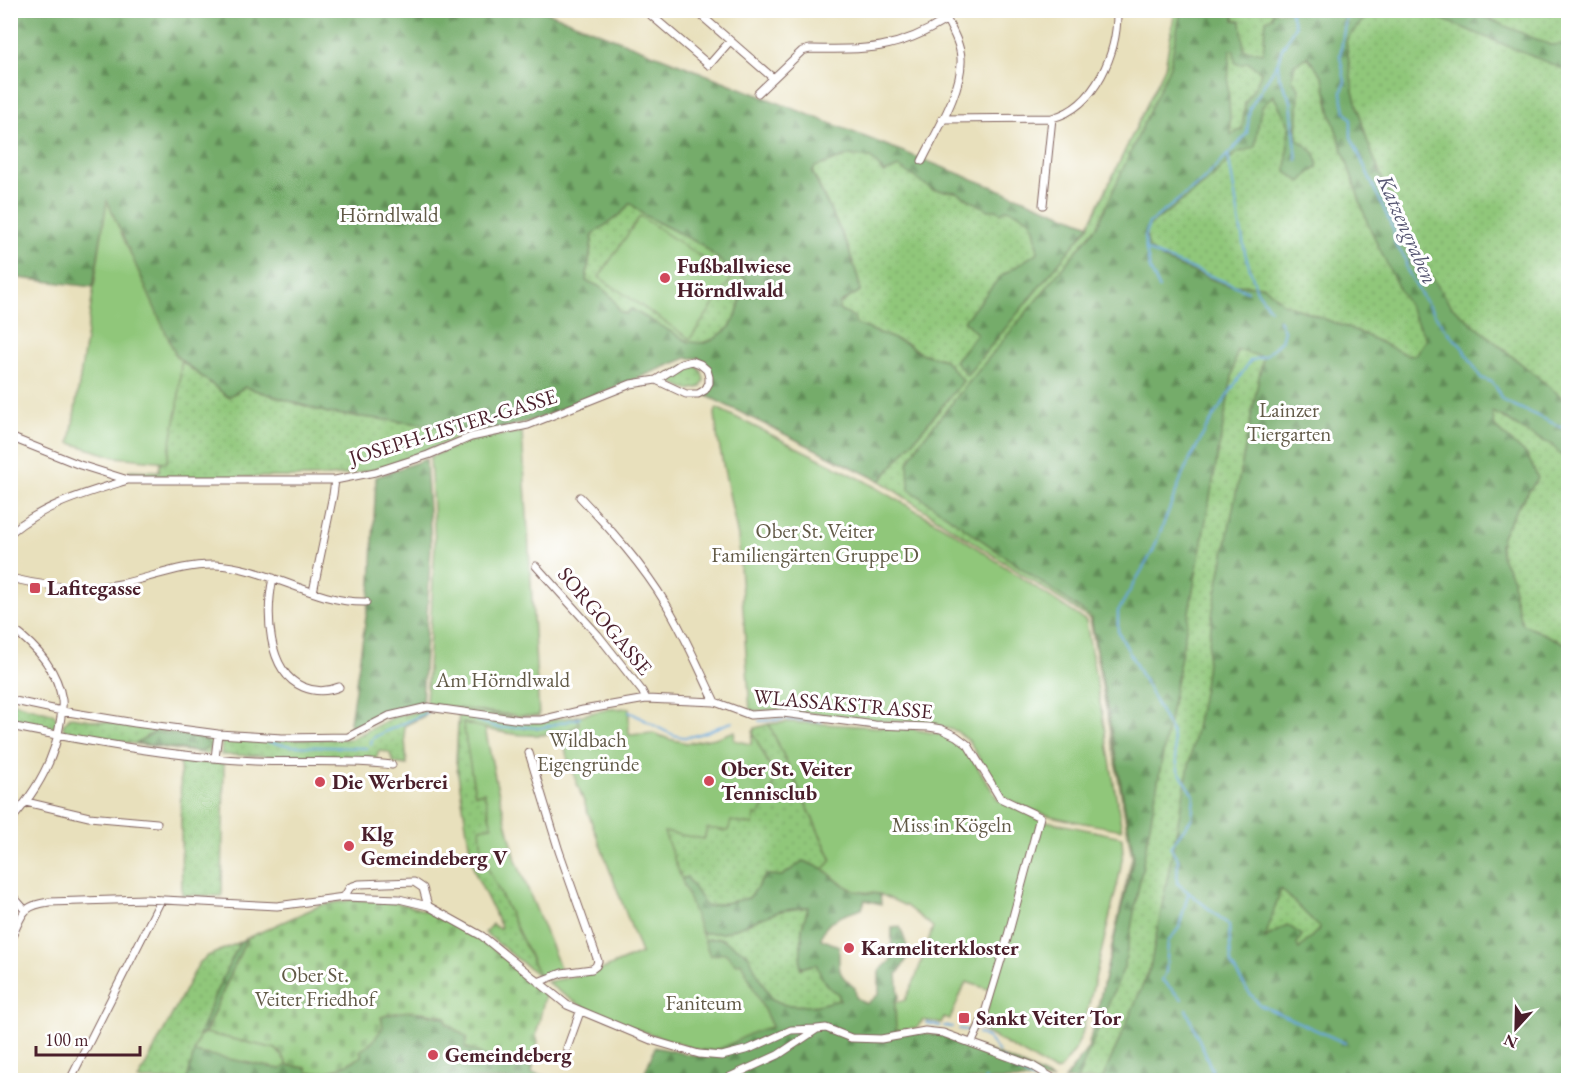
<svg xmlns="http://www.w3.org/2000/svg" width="1579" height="1091" viewBox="0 0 1579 1091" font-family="'EB Garamond',serif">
<defs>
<pattern id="grass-dots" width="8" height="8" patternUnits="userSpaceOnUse" patternTransform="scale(1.5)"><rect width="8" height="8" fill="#90c77a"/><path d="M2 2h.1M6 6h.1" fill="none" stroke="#7eaa6a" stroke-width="1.8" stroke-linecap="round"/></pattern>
<pattern id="forest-firs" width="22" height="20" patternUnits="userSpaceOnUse" patternTransform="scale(1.5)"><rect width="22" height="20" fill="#74ac6a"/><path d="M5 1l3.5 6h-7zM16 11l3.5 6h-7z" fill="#618b57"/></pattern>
<pattern id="cemetery-stones" width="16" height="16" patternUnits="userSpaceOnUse" patternTransform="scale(1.5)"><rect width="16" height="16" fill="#90c77a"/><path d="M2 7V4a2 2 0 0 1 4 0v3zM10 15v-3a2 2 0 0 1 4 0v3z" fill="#7eaa6a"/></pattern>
</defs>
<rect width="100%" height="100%" fill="#fff"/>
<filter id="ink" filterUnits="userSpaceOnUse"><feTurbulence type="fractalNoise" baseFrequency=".0167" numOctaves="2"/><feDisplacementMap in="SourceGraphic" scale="12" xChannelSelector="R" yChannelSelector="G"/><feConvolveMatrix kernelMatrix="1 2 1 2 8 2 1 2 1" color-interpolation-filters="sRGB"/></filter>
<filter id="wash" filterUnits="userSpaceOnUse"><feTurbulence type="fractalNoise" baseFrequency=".008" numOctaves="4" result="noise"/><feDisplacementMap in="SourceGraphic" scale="24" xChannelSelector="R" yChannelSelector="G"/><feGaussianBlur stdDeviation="1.35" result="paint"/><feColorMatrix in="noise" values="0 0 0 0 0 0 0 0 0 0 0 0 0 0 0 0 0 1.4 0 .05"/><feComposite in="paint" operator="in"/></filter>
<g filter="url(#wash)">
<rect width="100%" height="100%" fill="#e8e0bc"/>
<path fill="url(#grass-dots)" stroke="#6d7352" stroke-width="1.5" d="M1175,11H1568V1080H1064L1089,1047L1132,857L1090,619L880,481L963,381L945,360L920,353L907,344L856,324L850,315L839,311L838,305L860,291L858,278L848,247L812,171L815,167L850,155L871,158L879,143L1089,225L1165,67Z
M630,202L644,215L702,245L726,266L746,279L736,317L730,327L713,340L696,344L689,342L619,311L586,282L593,234L621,214Z
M181,361L227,396L245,387L328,413L480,431C443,440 409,461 372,470C334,479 295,477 257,477C214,477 171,478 128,474L130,470L159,471L160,463L167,462L178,406Z
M688,365L696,366L702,372L704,380L701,387L688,390L667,380L669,374Z
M11,702L54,714L57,721L55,726L46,730L11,722Z
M459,708L538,722L577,716L579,725C544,743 501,734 464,723L475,794L484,792L492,827L482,855L540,977L485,933L492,924L499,929L501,927L475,873L471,857L456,761Z
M424,710L426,715L404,726L407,765L394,763L389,752L379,751L376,759L349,756V759H335V757L221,755L222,743L225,739H351L394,717Z
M70,717L206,736L213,740V746L207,754L72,735L65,733L63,725Z
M769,724L832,861L824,869L803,861L782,876L766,875L749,898L706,907L687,878L681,879L663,831L704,839L707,828L755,815L774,775L753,733L755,728Z
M180,760L224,764L222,896L182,895Z
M809,906L802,928L801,968L816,964C822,977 824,987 838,993L840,1000L813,1006L785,1005L772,999L760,979L720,938L704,940L701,933H723L780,911Z
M240,942C218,987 199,1031 187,1080H138L199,963L208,956Z"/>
<path fill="url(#forest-firs)" stroke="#5f664a" stroke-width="1.5" fill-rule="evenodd" d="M11,10L544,11L1090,225L967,375L955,361L977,334L964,321L1000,277L1038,252C1033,223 1037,219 1007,209L1001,213L997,210H988L956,192L933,190L899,167L884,173L871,158L850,155L815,167L812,172L848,247L858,278L860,291L839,304V310L854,317L856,324L907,344L920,353L945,360L963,381L880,481L707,396C714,379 714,370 699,358H687L539,418L501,429L480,431L328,413L245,387L228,397L176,356L107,202L93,287L11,277ZM630,203L644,215L702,245L726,266L746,279L736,317L730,327L713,340L704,343L689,342L631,309L626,314L619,311C614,296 601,285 586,281L593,234L621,214Z
M1181,11H1234V20L1241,21L1244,50L1263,53L1266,20L1272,17L1273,11H1359L1364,19L1346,40L1353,91L1368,143L1383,181L1424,265L1450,305L1568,402V463L1552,445L1529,434L1501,416L1492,412L1495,427L1527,455L1538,478L1516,510L1502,536L1500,545L1501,555L1513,579L1514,596L1522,624L1568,645V1080H1102L1150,968L1204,687L1213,609L1263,357L1237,350L1124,967L1077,1080H1064L1088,1048L1134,857L1091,617L909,489L908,463L920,442L1097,226L1170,66ZM1230,50L1234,51L1235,63L1241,65L1247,62L1261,72L1257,83L1245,103L1242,129L1231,135L1228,85ZM1308,57L1323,77L1331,115L1367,222L1395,281L1426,339L1415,355L1405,354L1359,332L1283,303L1264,286L1226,285L1166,261L1149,248L1146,235L1148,227L1211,179L1235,154L1255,147L1261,108L1273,95L1289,125L1286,172L1301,182L1309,173L1317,168C1320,153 1308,147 1297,139L1299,89L1292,78L1295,64ZM1281,889L1320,928L1299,949L1297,945L1302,935L1287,925L1265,938Z
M1422,11H1470L1550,45L1568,44V71Z
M426,459L431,545L422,705L388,713L348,735L371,584L376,477Z
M154,732L193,737L207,741L209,746L200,752L137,743Z
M803,861L824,869L842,884L864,893L880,894L881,904L865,900L862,909C846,914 823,920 821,939L839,946C839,970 836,973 855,988L856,997L866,1004L879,994V971L891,960L892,928L900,927C908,948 913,955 897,974L899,997L895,1002L896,1030C910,1036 927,1031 941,1035C980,1046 1018,1062 1053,1080H648L647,1076L644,1075L655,1047L697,1056L703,1051L731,1045L744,1035L757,1029L772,1027L741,963L736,964L710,957L704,940L720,938L748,954L760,979L772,999L785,1005L813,1006L840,1000L838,993C824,987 822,977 816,964L800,968L802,928L808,907L780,911L723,933H701L681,879L687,877L706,907L749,898L766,875L782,876Z
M247,938L205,1033L199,1036L215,994L240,942Z
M410,1010L446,1018L447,1024L467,1037L486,1056L533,1067L532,1073L562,1080H300L281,1076V1080H187L194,1052L281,1069L287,1065L308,1068V1073C334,1073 340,1068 362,1056L359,1051L373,1041L382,1021L381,1017L395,1012Z"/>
<path fill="url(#cemetery-stones)" stroke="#6d7352" stroke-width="1.5" d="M351,900C370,900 388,900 406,905C460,918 507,956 545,995L536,1036L538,1041L533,1067L486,1056L465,1047L467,1037L447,1024L446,1017C423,1010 404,1009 381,1017L383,1027L373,1041L360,1051L362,1056C340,1068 334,1073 308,1073L307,1068L287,1065L285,1060L276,1049L205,1033L247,938L321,905Z"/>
<path fill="#90c77a" stroke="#6d7352" stroke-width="1.5" d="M107,201L176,356L181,361L178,406L167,462L115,457L70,443Z
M640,216L732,278L690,339L599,277Z
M717,408L863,480L950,530L1086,621L1122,830C1082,822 1036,818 1001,795L969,741L956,731L928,723L873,721L785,710L750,711L738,537L717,435L715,413Z
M522,432L539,716H519L426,704L435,544L430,457L475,439Z
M629,708V735L653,733L669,739L687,743L715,738L735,731L734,740L751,744L753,733L774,775L773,790L759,816L755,815L753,825L731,821L728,831L707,828L704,839L664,832L710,956L725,953L736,964L741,962L772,1027C737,1032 729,1058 691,1048C642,1030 587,1017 547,982L596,972L641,953L567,757L562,733L579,725L577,716L609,709Z
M788,722L912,729L945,735L959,742L968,752L998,800L1041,820L1122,837L1123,854L1119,877L1082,1034L1075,1050L1060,1070L1054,1071L983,1031L991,990L966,982L950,1019L944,1017L941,1023L923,1020L916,1028L896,1030L895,1002L905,1000L916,977L933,927L906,906L880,894L855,891L842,884L824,869L832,860L769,724Z
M463,723L485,728L496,782L516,860L561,970L540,977L482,855L480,828L492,826L484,792L475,794Z
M205,1033L276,1049L285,1060L287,1065L281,1069L194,1052L199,1036Z"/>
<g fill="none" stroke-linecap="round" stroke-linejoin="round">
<path stroke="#69a9dc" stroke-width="2" d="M1347,10L1340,56L1345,81L1342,92L1343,101L1345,111L1351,118V137L1388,218L1394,232L1395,244L1405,258L1407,270L1423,298L1447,331L1462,347L1481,378L1492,382L1496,387L1502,400L1568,430
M1278,64L1279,76L1291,101L1297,160
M1228,155L1245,253L1257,291L1270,309
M1148,251L1248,291
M1159,288L1150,269L1146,250L1145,237L1149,223L1202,181L1238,144L1247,133L1250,108L1278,62L1282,49L1295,26L1290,10
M1279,320L1284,330L1281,341L1265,356L1250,361L1207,427L1184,471L1153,551L1118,611V631L1172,733L1178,770L1194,795L1192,818L1170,847L1178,859L1177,883L1229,925L1231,964L1247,990L1260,1005L1345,1043
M629,712C644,718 672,739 687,737C704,735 717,726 733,722
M787,719L822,721
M476,720L499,728L524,727L540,728L580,718
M759,721L784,719
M267,742L293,746L367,748
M371,744L372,739L378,735L428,712
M1182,999L1162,980L1166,973L1168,942L1179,928L1188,894
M1186,1009L1212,1070
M927,1023L940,1026
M944,1026L952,1027
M959,1029L974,1031
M978,1033L988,1038L999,1052
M1002,1058L1006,1064L1033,1080
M985,1078L986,1080"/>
</g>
</g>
<g filter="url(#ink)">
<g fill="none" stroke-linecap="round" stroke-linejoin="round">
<defs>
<path id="minor" d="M645,10L709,65L730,41
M695,10L773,78
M758,93L802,51L810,49C865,50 899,50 947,19
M942,119L1052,118C1096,107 1118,52 1117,10
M922,161C936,132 963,90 961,58C960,41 949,25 942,10
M1043,205L1052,118
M10,437L80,465L128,480H335L375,472L428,455L471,437L528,425L631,384L656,380L686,394H698L705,390L709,383V377L707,370L700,364L692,361L681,364L656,380
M580,497C611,530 642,564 666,604C685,635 699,669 715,702
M10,533C45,504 86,493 128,480
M536,566L598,635L642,691L646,699
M10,578C47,587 83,591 120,584C152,578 181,564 215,565C268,567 313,603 366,602
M273,578C266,611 266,671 303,687C315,692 327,692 339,687
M313,592L333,495L335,480
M10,627C35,645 57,668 62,700C63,708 61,716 60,723C55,760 35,793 10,821
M10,700L62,711L135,723L218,734L282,738L348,737L389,716L428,707L521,720H541L583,710L646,699L715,702L750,715L783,713L875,725L929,727L941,729L956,736L968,745L1000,798L1040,817L1004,950L984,1016L972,1042
M10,726C91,742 172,757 255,761C301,763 347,759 392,765
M529,753L559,851L598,961L596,966L592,969L562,973L538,982
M215,758L218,734
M26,802L89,817L157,823
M10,893L25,910
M344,897L350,887L359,884L414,882L423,888L428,906
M10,940C23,916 19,906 49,902L145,899L277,906L344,897L399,899L428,906L482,936L567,1005L651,1040L699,1054L722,1056L749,1049L791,1030L817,1029
M567,1048L580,1012
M70,1080L161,900
M723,1080L778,1055L817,1029L826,1028L851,1038L881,1039L925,1031L943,1033L1031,1065L1056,1080"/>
</defs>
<use href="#minor" stroke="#81635e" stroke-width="9"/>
<use href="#minor" stroke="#fff" stroke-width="7"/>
</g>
</g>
<g fill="#d1495b" stroke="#fff" stroke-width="2">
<circle cx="665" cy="278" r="6"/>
<rect x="29" y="582" width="12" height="12" rx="3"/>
<circle cx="709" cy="781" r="6"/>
<circle cx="320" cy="782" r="6"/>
<circle cx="349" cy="846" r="6"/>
<circle cx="849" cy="948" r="6"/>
<rect x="958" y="1012" width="12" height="12" rx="3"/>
<circle cx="433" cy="1055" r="6"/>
</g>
<g text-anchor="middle" stroke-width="6" stroke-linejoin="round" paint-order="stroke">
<g font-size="21" fill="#625a47" stroke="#fff">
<text x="389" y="222">Hörndlwald</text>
<text x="1289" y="417">Lainzer<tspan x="1289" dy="24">Tiergarten</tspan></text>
<text x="815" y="538">Ober St. Veiter<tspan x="815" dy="24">Familiengärten Gruppe D</tspan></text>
<text x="503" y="687">Am Hörndlwald</text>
<text x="588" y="747">Wildbach<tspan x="588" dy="24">Eigengründe</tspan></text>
<text x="952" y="832">Miss in Kögeln</text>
<text x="315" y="982">Ober St.<tspan x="315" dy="24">Veiter Friedhof</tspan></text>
<text x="704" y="1010">Faniteum</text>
</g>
<g font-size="21" font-weight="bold" fill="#4a1f2b" stroke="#fff" text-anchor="start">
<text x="677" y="273">Fußballwiese<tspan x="677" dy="24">Hörndlwald</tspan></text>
<text x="47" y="595">Lafitegasse</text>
<text x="721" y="776">Ober St. Veiter<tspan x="721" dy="24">Tennisclub</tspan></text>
<text x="332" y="789">Die Werberei</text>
<text x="361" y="841">Klg<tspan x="361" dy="24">Gemeindeberg V</tspan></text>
<text x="861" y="955">Karmeliterkloster</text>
<text x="976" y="1025">Sankt Veiter Tor</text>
<text x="445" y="1062">Gemeindeberg</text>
</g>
<g font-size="21" fill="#4a1f2b" stroke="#fff">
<text transform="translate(453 427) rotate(-17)" y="7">JOSEPH-LISTER-GASSE</text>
<text transform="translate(605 621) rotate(50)" y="7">SORGOGASSE</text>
<text transform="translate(843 704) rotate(5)" y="7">WLASSAKSTRASSE</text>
</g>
<g font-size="22" font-style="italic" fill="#565672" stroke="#fff">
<text transform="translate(1408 229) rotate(66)" y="8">Katzengraben</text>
</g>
</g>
<rect width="1579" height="1091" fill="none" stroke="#fff" stroke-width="36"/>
<g transform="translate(1516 1028) rotate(202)" stroke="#ffffff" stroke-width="4.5" paint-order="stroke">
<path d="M0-4.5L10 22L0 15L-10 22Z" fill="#4a1f2b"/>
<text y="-9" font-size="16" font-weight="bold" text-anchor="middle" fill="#4a1f2b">N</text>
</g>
<path d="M36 1046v9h104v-9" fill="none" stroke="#4a1f2b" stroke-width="3"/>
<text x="45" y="1046" font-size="18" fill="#4a1f2b" stroke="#ffffff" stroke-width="4.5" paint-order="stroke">100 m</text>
</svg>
